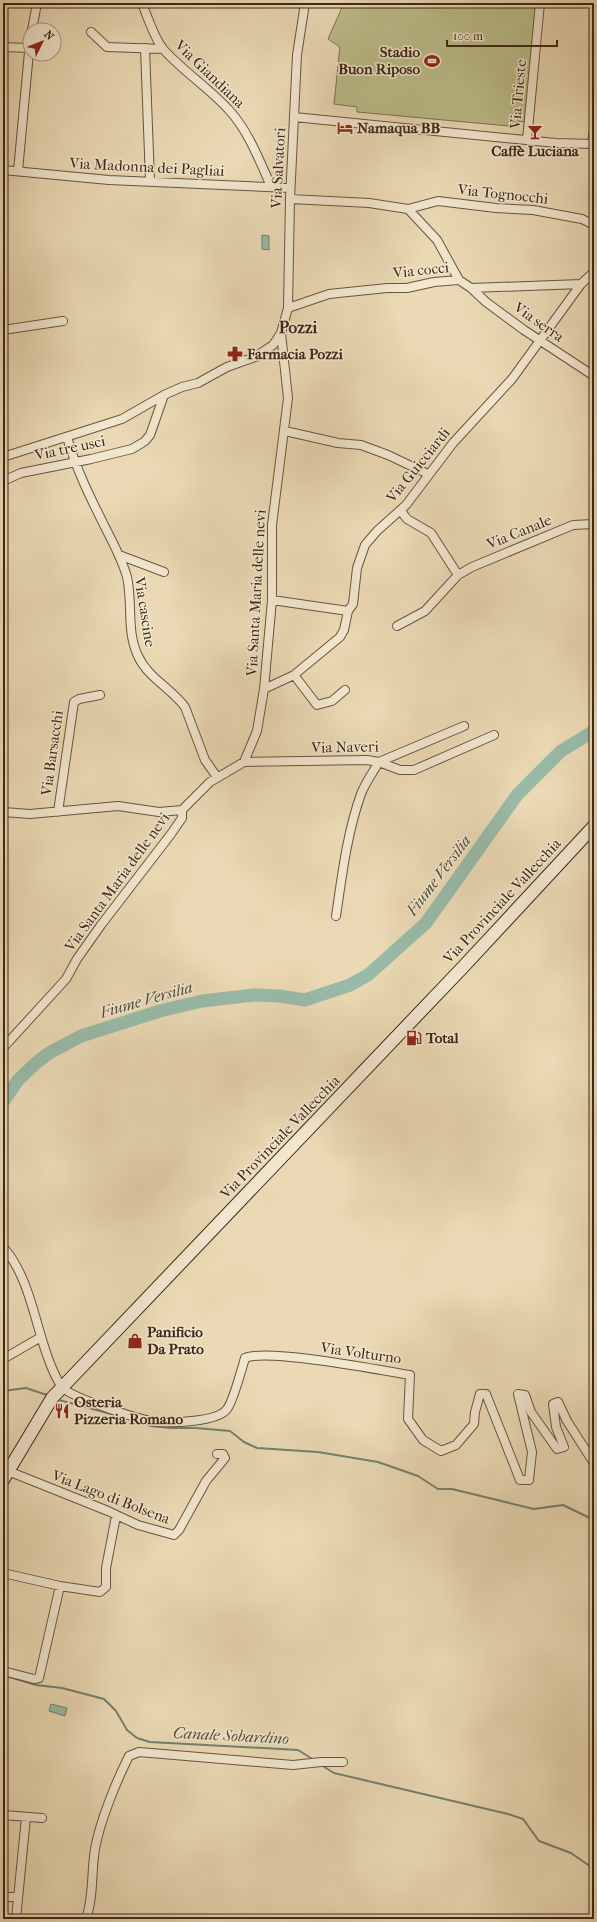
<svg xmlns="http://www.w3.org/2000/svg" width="597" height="1922" viewBox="0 0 597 1922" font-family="'IM FELL French Canon',serif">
<rect width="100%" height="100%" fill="#ead9b4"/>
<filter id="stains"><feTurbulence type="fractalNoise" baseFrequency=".005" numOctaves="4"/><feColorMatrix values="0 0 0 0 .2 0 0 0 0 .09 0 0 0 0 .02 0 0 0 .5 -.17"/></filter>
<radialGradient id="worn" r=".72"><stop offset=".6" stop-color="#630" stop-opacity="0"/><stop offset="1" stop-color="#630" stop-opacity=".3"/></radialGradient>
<path fill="#bbbe8a" stroke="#7c7250" d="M344,3H533L536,8L526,122L516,121L509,126L357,112V107L334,104L340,47L328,39Z"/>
<path fill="#98bba9" stroke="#74806e" d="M262,235L269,236V250L262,249Z
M51,1704L67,1708L65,1716L49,1711Z"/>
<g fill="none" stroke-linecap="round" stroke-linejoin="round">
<path stroke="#74806e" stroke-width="2" d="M3,1391L26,1388L47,1395
M59,1400L119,1416
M136,1421L151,1426L171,1428H196L230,1431L244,1442L257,1448L318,1452L378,1462L418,1476L438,1489H452L534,1509L563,1505L594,1520
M3,1675L36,1685L62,1688L104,1699L116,1711L127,1730L137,1738L150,1742L298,1750L314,1760
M321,1765L334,1773L508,1814L523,1819L539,1841L571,1853L594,1869"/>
<path stroke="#98bba9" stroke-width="13" d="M3,1102L18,1080L36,1063L49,1053L81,1036L160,1011L202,1001L254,995L279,996L305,1000L350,985L368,975L426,923L517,795L561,751L594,731"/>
<defs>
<path id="minor" d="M142,3C147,16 155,40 164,50C184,72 209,88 229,110C249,132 259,160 271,186
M32,30L37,3
M91,32L107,47L163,49
M3,47L29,48
M145,48L150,181
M294,117L556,143L594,144
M527,140L540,3
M592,144L594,130
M3,170L109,180L290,188
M18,171L30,41
M290,199L369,203L408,209L438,201L496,208L533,210L582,219L594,225
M408,209L437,240L459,280
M471,288L486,302L524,330L594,376
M288,308L329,294L387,288H407L434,282L459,280L471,288L581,284
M3,330L63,321
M285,431L338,443L361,445L388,455L428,474
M67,437C76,469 90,497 105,527C113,543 122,559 127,577C133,603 126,631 138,656C148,678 171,688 185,707L205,760L217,777
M145,441L150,435L164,395
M3,457L122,419L164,395L182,387L198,383L227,367L255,357L273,345L281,333L288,308L290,199L297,55L305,3
M3,481L21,473L91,459L132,449L142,443
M401,511L407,519L431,533L458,575
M119,555L164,572
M272,600L348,611
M397,626L425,611L458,575L472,567L573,525L594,524
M294,675L317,705L332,701L345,690
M264,689L294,675L340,637L344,630L348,611L353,604L357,568L365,545L377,531L406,505L453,443L512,379L581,284L594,272
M244,762L367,760L379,762L464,726
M3,812L30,814L118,806L159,812L182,810
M58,812L74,702L79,699L100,695
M336,916C342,876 347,833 361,794C365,783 373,772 379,762L400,770H414L494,735
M3,1048L66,979L77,959L101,925L171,834L182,818V810L210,782L244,762L257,731L264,689L272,600V525L288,398L281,333
M3,1247C35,1282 36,1345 61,1386C68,1397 143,1421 157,1422C172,1423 218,1422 227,1409C233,1402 242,1368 245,1358C267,1348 380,1370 410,1375L408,1419L423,1440L441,1451L456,1445L474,1424L475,1412L480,1394H486L520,1480H529L532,1452L518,1394L525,1395L531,1412L557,1449L564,1447L556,1427L553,1404L558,1402L567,1421L594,1463
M3,1359L41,1337
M8,1471L108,1511L138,1525L174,1535L179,1530L206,1481L225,1458L223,1454H217
M3,1573L60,1586L100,1592L106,1587V1568L116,1516
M3,1671L34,1679L39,1678L60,1586
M3,1815L42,1818
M3,1897H18
M16,1919L26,1817
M86,1919C94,1896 91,1872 95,1849C100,1821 116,1782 129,1756L139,1752L293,1765L321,1762H343"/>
<path id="secondary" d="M3,1480L52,1398L464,966L594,826"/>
</defs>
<use href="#minor" stroke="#69543e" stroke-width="10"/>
<use href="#secondary" stroke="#3e2716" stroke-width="14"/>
<use href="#minor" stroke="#f1e6ce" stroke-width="8"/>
<use href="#secondary" stroke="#f1e6ce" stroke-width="12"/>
</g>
<defs>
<symbol id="stadium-bare" viewBox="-9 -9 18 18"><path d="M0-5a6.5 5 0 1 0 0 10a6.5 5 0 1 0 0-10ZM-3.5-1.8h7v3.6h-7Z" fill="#8f2418" stroke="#f1e6ce" stroke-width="2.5" paint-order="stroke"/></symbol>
<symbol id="hotel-bare" viewBox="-9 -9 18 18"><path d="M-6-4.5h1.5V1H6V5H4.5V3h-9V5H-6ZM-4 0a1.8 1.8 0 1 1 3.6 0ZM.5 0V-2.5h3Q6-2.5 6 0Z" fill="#8f2418" stroke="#f1e6ce" stroke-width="2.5" paint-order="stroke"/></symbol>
<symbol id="bar-bare" viewBox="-9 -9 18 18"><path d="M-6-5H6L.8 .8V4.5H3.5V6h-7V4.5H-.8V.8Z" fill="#8f2418" stroke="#f1e6ce" stroke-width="2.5" paint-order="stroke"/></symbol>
<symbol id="pharmacy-bare" viewBox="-9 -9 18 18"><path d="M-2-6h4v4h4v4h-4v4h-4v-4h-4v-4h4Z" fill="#8f2418" stroke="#f1e6ce" stroke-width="2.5" paint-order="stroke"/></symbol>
<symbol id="fuel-bare" viewBox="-9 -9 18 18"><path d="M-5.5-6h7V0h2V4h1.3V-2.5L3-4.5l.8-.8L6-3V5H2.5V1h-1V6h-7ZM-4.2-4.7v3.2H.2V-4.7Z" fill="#8f2418" stroke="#f1e6ce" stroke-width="2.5" paint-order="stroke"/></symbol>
<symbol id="shop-bare" viewBox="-9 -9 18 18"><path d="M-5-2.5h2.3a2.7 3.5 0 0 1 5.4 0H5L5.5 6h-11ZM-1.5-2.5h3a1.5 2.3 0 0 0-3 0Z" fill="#8f2418" stroke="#f1e6ce" stroke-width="2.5" paint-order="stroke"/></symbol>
<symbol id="restaurant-bare" viewBox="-9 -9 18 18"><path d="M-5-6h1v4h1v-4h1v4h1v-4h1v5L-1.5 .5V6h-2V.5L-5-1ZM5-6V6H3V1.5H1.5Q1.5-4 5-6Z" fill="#8f2418" stroke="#f1e6ce" stroke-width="2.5" paint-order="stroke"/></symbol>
</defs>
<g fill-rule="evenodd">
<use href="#stadium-bare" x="421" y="50" width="22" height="22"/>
<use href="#hotel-bare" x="334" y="117" width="22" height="22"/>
<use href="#bar-bare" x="524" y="121" width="22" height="22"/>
<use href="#pharmacy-bare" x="224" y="343" width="22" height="22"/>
<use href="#fuel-bare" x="403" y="1027" width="22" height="22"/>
<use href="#shop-bare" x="124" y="1330" width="22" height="22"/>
<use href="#restaurant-bare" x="51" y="1400" width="22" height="22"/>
</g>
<g text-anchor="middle" stroke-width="3" stroke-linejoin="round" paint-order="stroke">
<g font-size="15" font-weight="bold" fill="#3e2716" stroke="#f1e6ce" text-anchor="start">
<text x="420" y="57" text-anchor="end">Stadio<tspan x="420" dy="17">Buon Riposo</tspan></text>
<text x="357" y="133">Namaqua BB</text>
<text x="535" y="156" text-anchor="middle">Caffè Luciana</text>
<text x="247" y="359">Farmacia Pozzi</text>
<text x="426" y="1043">Total</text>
<text x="147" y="1337">Panificio<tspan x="147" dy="17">Da Prato</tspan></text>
<text x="74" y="1407">Osteria<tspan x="74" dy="17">Pizzeria Romano</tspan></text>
</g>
<g font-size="15" fill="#3e2716" stroke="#f1e6ce">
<text transform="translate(210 74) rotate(44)" y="5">Via Giandiana</text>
<text transform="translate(518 94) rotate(-85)" y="5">Via Trieste</text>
<text transform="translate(147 167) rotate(3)" y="5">Via Madonna dei Pagliai</text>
<text transform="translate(278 168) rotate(-87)" y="5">Via Salvatori</text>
<text transform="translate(503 194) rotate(6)" y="5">Via Tognocchi</text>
<text transform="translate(421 270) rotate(-6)" y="5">Via cocci</text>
<text transform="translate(539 322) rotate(35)" y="5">Via serra</text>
<text transform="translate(70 448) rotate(-12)" y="5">Via tre usci</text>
<text transform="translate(418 465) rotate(-51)" y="5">Via Guicciardi</text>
<text transform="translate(519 532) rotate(-22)" y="5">Via Canale</text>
<text transform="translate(256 593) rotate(-87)" y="5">Via Santa Maria delle nevi</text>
<text transform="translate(145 612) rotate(81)" y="5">Via cascine</text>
<text transform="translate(345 747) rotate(-1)" y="5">Via Naveri</text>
<text transform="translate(52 753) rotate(-82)" y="5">Via Barsacchi</text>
<text transform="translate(117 882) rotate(-54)" y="5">Via Santa Maria delle nevi</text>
<text transform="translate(502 901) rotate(-47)" y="5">Via Provinciale Vallecchia</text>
<text transform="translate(280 1137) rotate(-46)" y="5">Via Provinciale Vallecchia</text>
<text transform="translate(361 1353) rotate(8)" y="5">Via Volturno</text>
<text transform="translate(111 1497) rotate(21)" y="5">Via Lago di Bolsena</text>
</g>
<g font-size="16" font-style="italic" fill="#544c3b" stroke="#f1e6ce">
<text transform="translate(438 875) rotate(-53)" y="6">Fiume Versilia</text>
<text transform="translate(146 999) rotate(-16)" y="6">Fiume Versilia</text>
<text transform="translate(231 1735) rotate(3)" y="6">Canale Sobardino</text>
</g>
<g font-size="17" font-weight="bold" fill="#3e2716" stroke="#f1e6ce">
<text x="298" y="333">Pozzi</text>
</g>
</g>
<rect width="597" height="1922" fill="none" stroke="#ead9b4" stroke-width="16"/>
<rect x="4" y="4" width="589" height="1914" fill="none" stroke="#3e2716" stroke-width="2"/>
<rect x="8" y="8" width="581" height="1906" fill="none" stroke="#3e2716"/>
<g transform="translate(42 42) rotate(47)"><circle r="19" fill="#f1e6ce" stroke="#a99a84"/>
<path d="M0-3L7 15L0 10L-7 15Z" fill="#8f2418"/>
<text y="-6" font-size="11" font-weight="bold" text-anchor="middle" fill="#3e2716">N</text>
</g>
<path d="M447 40v6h110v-6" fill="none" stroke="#3e2716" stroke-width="2"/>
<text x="453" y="40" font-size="12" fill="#3e2716" stroke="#f1e6ce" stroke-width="3" paint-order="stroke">100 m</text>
<rect width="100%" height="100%" filter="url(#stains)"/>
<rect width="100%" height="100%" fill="url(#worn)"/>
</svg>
